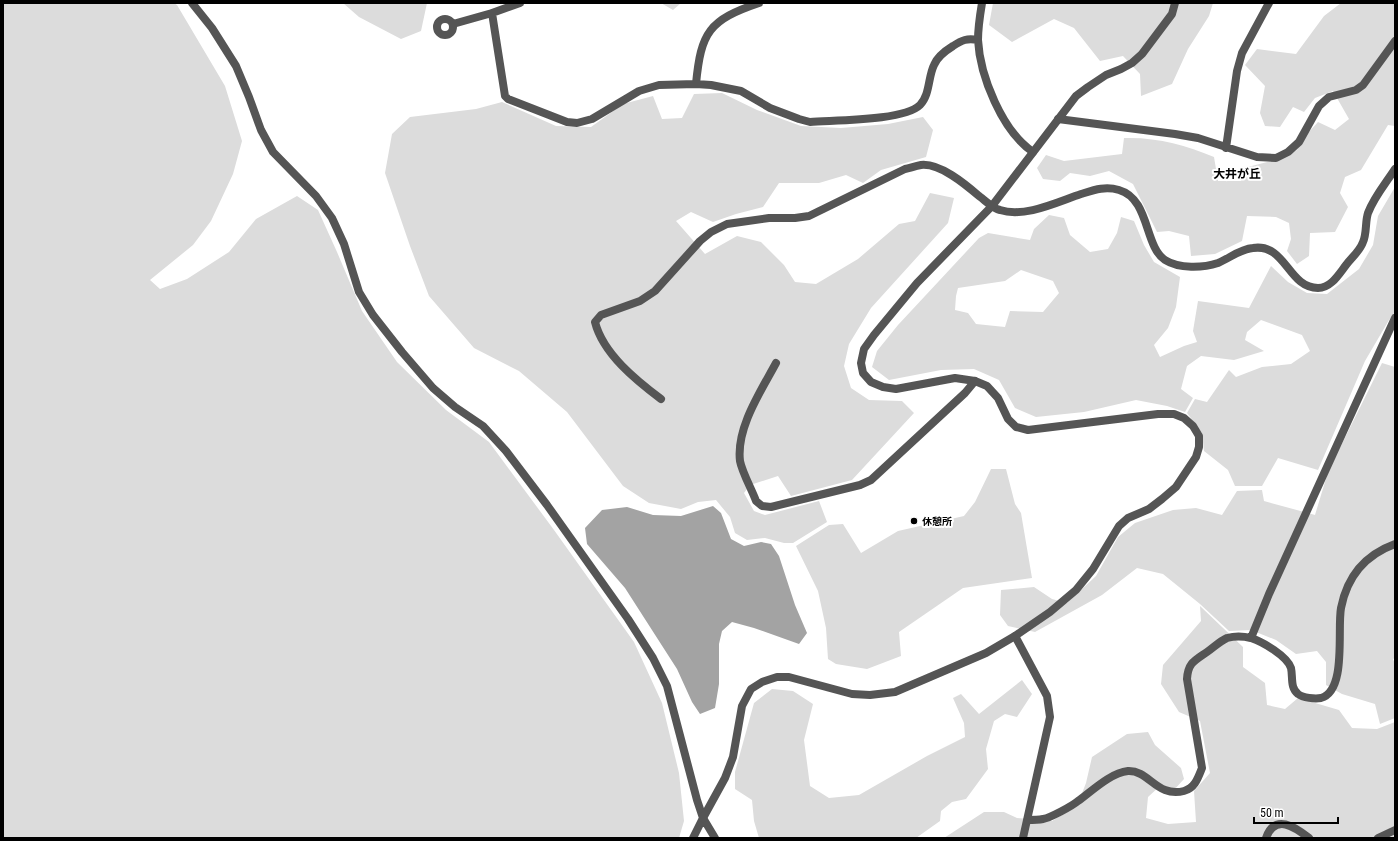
<svg xmlns="http://www.w3.org/2000/svg" width="1398" height="841" viewBox="0 0 1398 841" font-family="'Roboto Condensed','Noto Sans JP',sans-serif">
<rect width="100%" height="100%" fill="#fff"/>
<path fill="#dcdcdc" fill-rule="evenodd" d="M3,3H174L177,5L225,86L242,141L233,174L211,221L193,245L150,280L160,289L187,279L229,252L256,219L297,196L318,210L337,252L362,311L397,362L446,410L489,442L554,530L634,642L662,703L679,773L684,821L679,838H3Z
M343,3H427L421,31L401,39L359,17Z
M661,3H681L673,10Z
M993,3H1213L1209,16L1188,49L1172,84L1141,96L1140,74L1123,56L1100,61L1074,28L1054,19L1012,42L989,25Z
M1341,3H1395V126L1388,125L1361,170L1345,177L1340,193L1348,207L1335,232L1310,233L1309,256L1297,264L1287,251L1291,239L1289,223L1276,217L1247,216L1242,241L1215,254L1191,256L1189,236L1169,231L1157,232L1133,184L1109,171L1090,176L1070,173L1060,181L1043,179L1037,168L1046,155L1064,161L1122,154L1124,138C1157,137 1185,145 1214,157L1218,181H1241L1244,168L1279,159L1297,150L1307,134L1318,122L1335,130L1349,119L1333,91L1315,98L1304,112L1293,107L1280,127L1265,126L1260,113L1265,86L1245,65L1257,49L1296,54L1324,16Z
M722,93L757,110L801,126L841,128L888,124L923,117L933,130L926,157L881,170L863,183L846,175L819,183H779L763,207L736,214L713,222L691,212L676,221L705,254L737,236L761,242L784,265L795,282L816,284L858,259L899,224L915,221L930,193L954,198L948,223L871,308L849,344L844,366L851,388L869,400L902,401L914,413L852,480L791,496L778,476L750,485L744,493L754,511L765,515L819,501L827,522L793,543H784L765,538L747,540L735,533L730,517L716,500L698,502L681,509L649,503L623,486L567,412L519,371L474,348L429,296L410,246L385,173L392,134L410,117L476,109L502,102L556,126L591,127L623,104L653,96L662,119L682,118L694,94Z
M1395,187V312L1389,320L1365,361L1318,470L1278,458L1262,486H1235L1228,470L1204,451L1202,433L1187,413L1195,399L1207,402L1229,370L1236,377L1262,367L1291,364L1310,351L1302,335L1261,320L1247,332L1245,340L1264,351L1234,360L1201,356L1187,366L1181,389L1193,398L1185,412L1167,406L1136,400L1084,412L1036,417L1015,408L999,380L974,369L941,370L889,380L872,367L877,351L898,325L979,238L988,233L1030,240L1034,229L1049,215L1064,218L1070,235L1090,252L1108,249L1117,233L1121,217L1134,221L1144,245L1154,262L1180,277L1176,307L1168,328L1154,345L1160,357L1184,346L1197,342L1193,331L1198,301L1249,308L1271,266L1288,282L1307,293L1327,294L1359,269L1373,245L1378,216ZM1021,270L1053,281L1059,293L1043,312L1010,311L1005,327L976,324L968,313L955,310L956,296L958,288L1005,281Z
M1382,363L1395,367V658L1393,659L1395,664V718L1380,724L1375,704L1342,694L1326,685V662L1317,651L1296,654L1276,640L1251,630L1229,631L1200,604L1163,574L1137,568L1102,595L1035,632L1008,626L1000,615L1001,590L1034,587L1052,599L1067,603L1096,576L1118,537L1135,523L1173,510L1196,508L1222,515L1237,491L1262,490L1264,501L1315,515L1328,472Z
M991,469H1006L1015,504L1021,513L1032,578L963,588L899,632L901,656L867,669L836,664L828,659L826,628L818,591L796,546L829,525L843,524L861,553L898,531L964,516L975,502Z
M1200,606L1243,647V667L1265,683L1267,705L1285,709L1298,698L1339,710L1352,728L1377,729L1395,722V838H944L984,812H1004L1017,818L1052,821L1077,806L1086,783L1092,757L1127,734L1148,732L1155,745L1181,768L1184,779L1174,790L1160,786L1148,797L1146,818L1168,824L1196,822L1194,791L1210,773L1200,721L1179,712L1161,684L1163,665L1201,621Z
M1022,680L1032,694L1017,717L1005,714L994,721L986,749L988,769L966,799L952,802L941,811L940,821L916,838H759L754,821L752,800L735,789V772L754,703L772,689L793,691L813,704L804,740L810,786L829,798L859,795L927,756L965,737L964,723L953,698L961,694L979,714Z"/>
<path fill="#a3a3a3" d="M713,506L721,513L731,539L744,546L761,542L771,544L779,556L795,605L807,633L799,644L754,628L732,622L722,631L719,644V684L715,708L700,714L692,702L677,669L625,588L587,544L585,528L602,510L627,507L653,515L681,516Z"/>
<g fill="none" stroke-linecap="round" stroke-linejoin="round">
<path stroke="#555" stroke-width="8" d="M192,3L212,28L236,66L249,97L261,130L273,152L316,196L332,218L344,244L359,292L373,315L402,352L433,388L455,407L483,426L506,451L547,505L628,619L653,658L667,686L697,800L703,818L715,838
M982,3C980,15 978,27 978,40C980,76 1002,131 1033,152
M492,13L505,96L508,99L567,122L577,123L592,119L639,91L659,85L696,84L711,85L741,91L770,108L799,119L810,122C834,120 904,121 920,105C930,95 928,77 934,65C937,57 945,51 953,46C962,40 967,38 978,40
M437 27a8 8 0 1 1 16 0a8 8 0 1 1-16 0Z
M453,24L492,13L520,3
M696,84C701,32 709,20 759,3
M1058,119L1175,134L1198,138L1257,157L1276,158L1288,152L1299,142L1319,106L1329,97L1356,90L1363,85L1395,41
M1226,148L1237,71L1242,53L1269,3
M776,363C761,391 736,428 740,461C742,472 752,490 756,501L762,506L771,507L860,485L871,480L965,393L975,381
M661,399C637,381 603,354 595,322L601,315L640,301L655,291L700,241L711,232L727,224L769,218H795L809,216L905,169C910,168 915,166 921,165C940,163 965,184 979,196C986,201 992,208 1000,210C1025,218 1057,202 1081,194C1094,190 1105,186 1119,190C1150,199 1144,246 1165,260C1179,269 1203,268 1218,263C1230,258 1240,249 1253,248C1286,243 1288,288 1318,288C1331,288 1339,274 1346,265C1352,257 1360,251 1363,242C1367,233 1365,222 1368,213C1374,197 1386,183 1395,169
M1015,636L1047,696L1050,717L1023,838
M1251,638L1269,594L1395,318
M1027,820C1032,820 1038,820 1043,819C1050,818 1072,806 1078,801C1092,791 1110,773 1128,771C1149,770 1157,798 1184,791C1195,788 1198,778 1202,768L1187,679C1188,663 1194,661 1207,652C1213,648 1220,641 1227,638C1234,636 1243,636 1251,638C1263,642 1287,656 1291,668C1293,677 1290,688 1298,694C1303,698 1315,699 1321,698C1347,691 1337,629 1341,608C1347,577 1365,555 1395,544
M693,838L703,818
M1266,838C1275,813 1295,827 1309,838
M1378,838L1395,830"/>
<path stroke="#555" stroke-width="8" d="M703,818L725,778L733,757L742,706L751,689L762,682L777,677H789L852,694L870,695L895,692L986,653L1015,636L1050,612L1076,590L1093,569L1119,526L1128,518L1149,509L1162,499L1176,487L1196,457L1199,447V436L1193,426L1184,418L1174,414H1158L1028,430L1016,427L1008,419L998,398L987,386L975,381L955,378L896,389L883,387L871,382L863,373L861,363L864,349L874,335L917,283L992,206L1076,96L1088,87L1106,75L1121,69L1132,63L1142,54L1172,14L1175,3"/>
</g>
<circle fill="#000" stroke="#fff" stroke-width="1.5" cx="914" cy="521" r="4"/>
<g text-anchor="middle" stroke-width="4" stroke-linejoin="round" paint-order="stroke">
<g font-size="10" font-weight="bold" fill="#000" stroke="#fff" text-anchor="start">
<text x="922" y="525">休憩所</text>
</g>
<g font-size="12" font-weight="bold" fill="#000" stroke="#fff">
<text x="1237" y="178">大井が丘</text>
</g>
</g>
<rect width="1398" height="841" fill="none" stroke="#000000" stroke-width="8"/>
<path d="M1254 817v6h84v-6" fill="none" stroke="#000000" stroke-width="2"/>
<text x="1260" y="817" font-size="12" fill="#000000" stroke="#ffffff" stroke-width="3" paint-order="stroke">50 m</text>
</svg>
